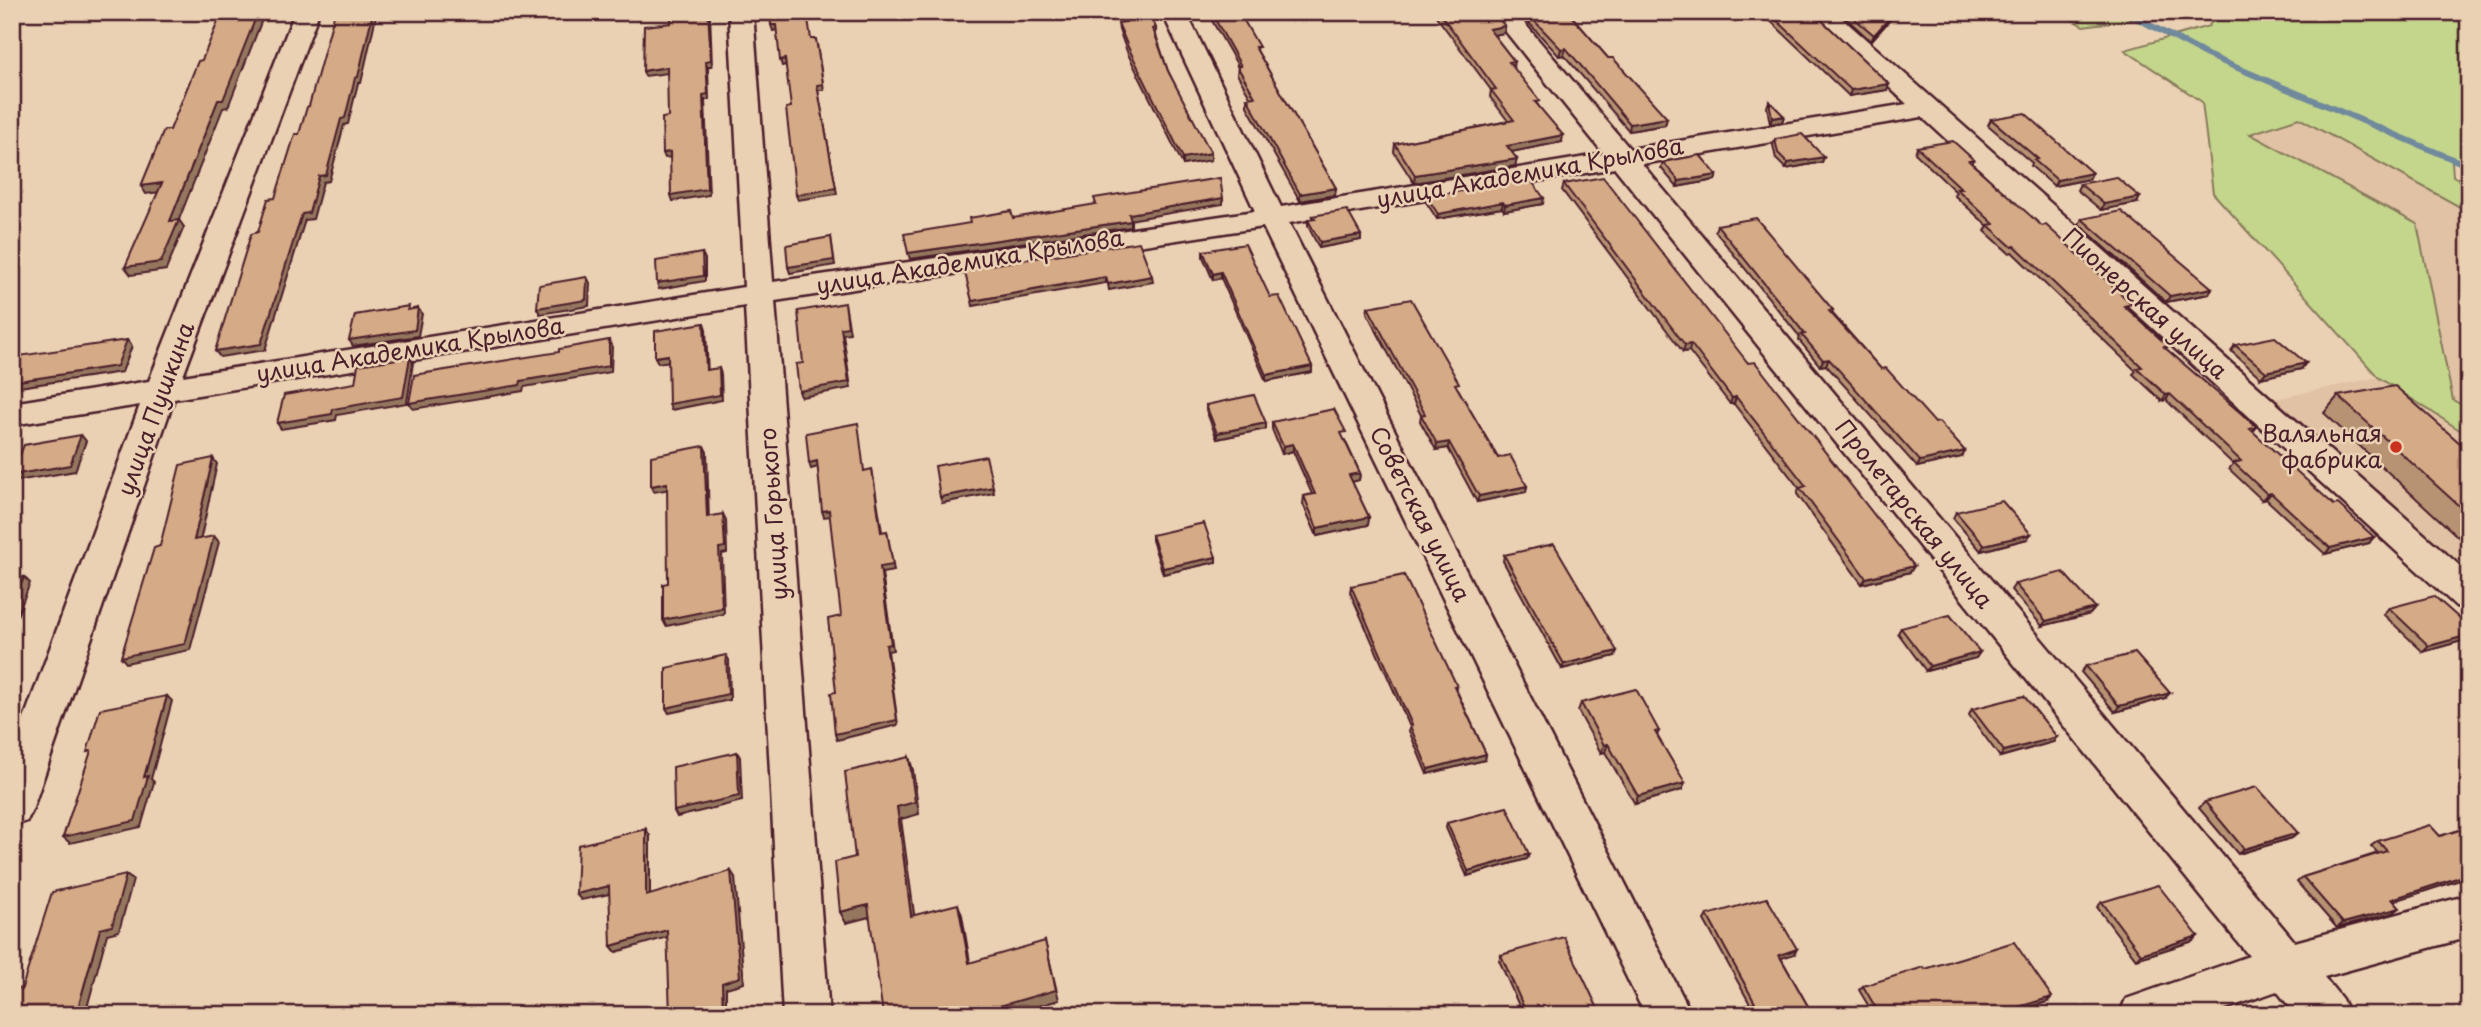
<svg xmlns="http://www.w3.org/2000/svg" width="2481" height="1027" viewBox="0 0 2481 1027" font-family="'Playpen Sans',sans-serif">
<rect width="100%" height="100%" fill="#ebd1b3"/>
<filter id="ink" filterUnits="userSpaceOnUse"><feTurbulence type="fractalNoise" baseFrequency=".0143" numOctaves="2"/><feDisplacementMap in="SourceGraphic" scale="14" xChannelSelector="R" yChannelSelector="G"/><feConvolveMatrix kernelMatrix="1 2 1 2 8 2 1 2 1" color-interpolation-filters="sRGB"/></filter>
<g filter="url(#ink)">
<path fill="#e1c2a4" d="M2299,118L2469,212V409L2453,401L2417,224L2249,134Z
M2378,377L2469,436V578L2270,400Z"/>
<path fill="#c4d68b" stroke="#877a5b" stroke-width="2" d="M2059,12H2166V15L2083,26Z
M2217,12H2365L2398,18L2435,12H2469V155L2452,161L2453,176L2469,185V212L2299,118L2250,134L2417,224L2453,400L2469,409V436L2378,377L2213,193L2202,102L2125,50L2209,26Z"/>
<g fill="none" stroke-linecap="round" stroke-linejoin="round">
<path stroke="#6f899c" stroke-width="6" d="M2125,12L2207,55L2469,166"/>
<defs>
<path id="minor" d="M295,12H319L183,376L744,287L729,12H753L773,282L1255,211L1162,12H1186L1281,207L1604,154L1490,12H1515L1630,149L1907,104L1809,12H1835L2469,574V610L2456,606L1922,117L1642,164L2295,942L2469,895V937L2324,977L2342,999L2349,1015H2296L2277,991L2208,1015H2119L2126,999L2249,956L1615,168L1289,223L1692,1015H1645L1263,227L775,301L829,1015H783L745,306L174,399L33,808L27,821L12,826V751L140,405L12,425V403L149,381Z"/>
</defs>
<use href="#minor" stroke="#4a1f2b" stroke-width="5"/>
<use href="#minor" fill="#ebd1b3" fill-rule="evenodd"/>
</g>
<path fill="#b79273" stroke="#4a1f2b" stroke-width="2" d="M1118,12H1148L1156,28V35L1168,71L1211,160L1183,165L1128,54L1119,30L1118,23H1123Z
M1207,12H1239L1259,54L1336,188L1335,195L1300,201L1247,106V98H1251L1237,74L1238,66Z
M1433,12H1493L1504,33L1494,35L1514,61L1513,67L1562,142L1511,152L1517,159L1515,166L1414,183L1394,152L1395,144L1508,121L1490,97L1491,90Z
M1519,12H1568L1608,58L1667,118L1665,125L1629,131L1564,55L1559,56Z
M1761,12H1813L1889,84L1887,90L1849,96Z
M1839,12H1889L1890,20L1871,41Z
M1769,101L1784,116L1782,122L1770,124L1767,107Z
M1991,119L2092,173L2089,179L2054,186L2031,166L2032,163L1988,125Z
M1775,139L1824,157L1822,162L1786,169L1776,159L1773,145Z
M1917,147L1974,160L1972,163L2168,346L2166,349L2257,427L2253,432L2369,543L2325,554L2266,499L2262,500L2229,469L2233,464L2166,400L2162,401L2133,374L2136,371L2012,252L2009,253L1985,231L1988,226L1954,195L1956,192L1915,153Z
M1663,162L1717,175L1715,180L1677,187L1661,168Z
M1564,184L1748,363L1914,566L1910,572L1862,584L1797,494L1799,488L1734,404H1730L1689,351L1683,352L1562,190Z
M2080,184L2137,203L2101,210L2077,190Z
M1427,197L1543,204L1504,211L1502,208L1437,219L1426,202Z
M1312,216L1361,235V240L1319,248L1308,226V220H1312Z
M2082,219L2212,288L2209,294L2166,302L2079,224Z
M1717,225L1833,310L1832,313L1881,369L1962,457L1917,467L1826,365L1820,366L1799,340L1800,337L1715,231Z
M1203,251L1270,297L1312,366V372L1266,381L1221,278L1213,280L1203,257Z
M1368,307L1458,389L1498,458L1527,486L1526,492L1477,502L1448,448L1436,450L1420,421L1421,415L1367,313Z
M2235,345L2301,369L2261,378L2231,351Z
M2338,396L2469,451V547L2324,413Z
M1206,405L1266,423V429L1217,439L1206,410Z
M1272,422L1345,440L1360,473L1359,480L1352,482L1369,517L1368,525L1317,536L1303,504L1304,496L1312,494L1293,451L1282,454L1272,429Z
M1956,512L2027,539L1981,551L1953,518Z
M1152,535L1216,557V562L1163,574L1152,540Z
M1504,555L1615,656L1562,669L1503,561Z
M2015,584L2095,608L2090,614L2042,626L2011,590Z
M1351,586L1456,689L1486,754L1485,760L1427,774L1409,731L1410,727L1350,592Z
M2389,608L2469,627V639L2423,652L2383,614Z
M1901,628L1980,652L1976,658L1926,671L1898,633Z
M2086,666L2165,698L2115,712L2081,672Z
M1581,703L1659,731L1657,736L1685,783L1682,790L1635,804L1605,752L1601,753L1578,711Z
M1972,709L2053,742L2000,757L1969,715Z
M2205,802L2298,833L2292,838L2238,854L2199,808Z
M1447,823L1529,854L1527,859L1467,876L1446,828Z
M2469,827V877L2394,901L2393,913L2337,928L2297,882L2303,877L2378,853L2371,846L2378,841L2440,836Z
M2102,902L2198,936L2193,941L2136,959L2097,907Z
M1707,915L1794,954L1781,958L1813,1015H1734L1733,1013L1736,1009L1750,1004L1704,920Z
M1501,955L1601,1015H1523L1499,960Z
M1925,969L2047,1002L2002,1015H1874L1859,990L1863,986Z"/>
<path fill="#95775e" stroke="#4a1f2b" stroke-width="2" d="M258,12H265L228,107L223,108L178,222L179,220L184,227L166,270L131,275L125,267L170,221L218,100Z
M373,12H377L361,83H358L348,124L344,125L329,181L323,182L313,219L305,220L265,350L220,357L215,351L302,214L319,176L341,119Z
M708,12H710L712,66H708L709,100H705L709,195L673,201L671,195L703,95L706,61Z
M1892,15L1890,20L1871,41L1874,35Z
M771,25H776L777,30L773,31Z
M1505,26L1504,33L1488,36L1489,29Z
M817,44L824,90H818L837,194L798,200L796,195Z
M1566,48L1564,55L1559,56L1561,49Z
M785,59L786,65L782,66L780,60Z
M667,67L669,73L645,76L643,71Z
M1889,84L1887,90L1849,96L1851,90Z
M1784,116L1782,122L1770,124L1772,118Z
M1667,118L1665,125L1629,131L1630,124Z
M1563,135L1562,142L1506,153L1507,146Z
M670,152L672,157L665,158L663,153Z
M1211,153V160L1183,165V158Z
M1824,157L1822,162L1786,169L1788,163Z
M1517,159L1515,166L1414,183L1415,175Z
M2092,173L2089,179L2054,186L2057,180Z
M1717,175L1715,180L1677,187L1679,181Z
M162,183L167,191L146,194L141,186Z
M1336,188L1335,195L1300,201V194Z
M2140,197L2137,203L2101,210L2104,204Z
M1223,198V204L1129,220V214Z
M1544,198L1543,204L1504,211L1505,205Z
M1503,202L1502,208L1437,219L1438,214Z
M1131,221V227L910,259L908,253Z
M1361,235V240L1319,248L1320,242Z
M831,237L835,265L790,273L788,267Z
M702,253L705,259V281L659,289L657,283Z
M1221,272V278L1213,280V274Z
M1152,276L1153,282L1109,290L1108,284Z
M587,277L590,283L589,306L540,314L537,308Z
M1106,277V283L973,306L972,301Z
M2212,288L2209,294L2166,302L2170,296Z
M845,303L850,333L843,334L851,388L801,397L799,391L841,328Z
M418,308L422,314L418,336L353,346L349,340Z
M704,323L706,329L708,376L706,370Z
M127,340L132,346L122,372L12,388V382Z
M609,340L612,346L611,372L524,387L523,391L413,409L409,403L521,381Z
M1691,344L1689,351L1683,352L1685,345Z
M668,355L671,361L658,363L655,357Z
M410,357L413,363L407,403L337,415L336,420L281,429L277,423L333,409Z
M1829,359L1826,365L1820,366L1823,360Z
M2306,363L2301,369L2261,378L2266,372Z
M1312,366V372L1266,381V375Z
M719,368L721,374L722,400L671,410L669,404Z
M2170,394L2166,400L2162,401L2166,395Z
M1736,397L1734,404H1730L1732,398Z
M1266,423V429L1217,439V433Z
M81,435L86,441L75,471L17,481L12,476Z
M1449,442L1448,448L1436,450L1437,444Z
M1293,444V451L1282,454L1283,446Z
M704,446L707,452L709,523L707,517Z
M1965,451L1962,457L1917,467L1920,461Z
M213,458L217,464L199,546L194,540Z
M817,461L818,467L811,469L809,463Z
M872,469L873,475L883,538L881,532Z
M1360,473L1359,480L1348,483L1349,475Z
M667,483L670,489L654,492L651,486Z
M1527,486L1526,492L1477,502L1479,496Z
M993,487L994,493L942,503L940,497Z
M2271,493L2266,499L2262,500L2267,494Z
M829,510L831,516L824,517L822,511Z
M723,514L726,520L727,553L722,554L724,614L666,626L663,620L719,548Z
M1369,517L1368,525L1317,536V528Z
M887,531L894,571L882,573L893,650L888,651L898,725L837,740L835,734L886,645L880,567Z
M2031,534L2027,539L1981,551L1984,545Z
M214,536L219,542L190,650L126,663L121,657Z
M2374,537L2369,543L2325,554L2330,548Z
M1216,557V562L1163,574V568Z
M1914,566L1910,572L1862,584L1866,578Z
M24,577L30,583L16,619L12,620V607Z
M2095,608L2090,614L2042,626L2046,621Z
M2469,635V639L2423,652L2429,646Z
M1617,651L1615,656L1562,669L1564,664Z
M1980,652L1976,658L1926,671L1930,666Z
M726,655L729,660L730,700L669,713L666,708Z
M2170,693L2165,698L2115,712L2119,706Z
M167,696L172,701L151,779L154,782L141,827L70,843L63,837L144,777Z
M2057,737L2053,742L2000,757L2004,751Z
M1608,744L1605,752L1601,753L1604,745Z
M737,752L740,757L742,801L677,817L674,811Z
M1486,754L1485,760L1427,774L1428,769Z
M909,757L913,770L919,814L901,819L916,928L911,916L897,807Z
M1685,783L1682,790L1635,804L1638,796Z
M646,829L650,836V902L646,896Z
M2298,833L2292,838L2238,854L2244,849Z
M1529,854L1527,859L1467,876L1468,871Z
M731,871L735,877L744,983L726,988V1015H723L722,983Z
M2469,874V877L2385,904L2392,899Z
M126,875L133,880L119,931L107,934L85,1015H76L100,929Z
M609,886L614,893L581,900L576,894Z
M958,904L962,915L972,974L969,963Z
M868,905L873,916L846,923L840,912Z
M2400,908L2393,913L2337,928L2343,923Z
M667,930L671,936L616,952L611,946Z
M2198,936L2193,941L2136,959L2141,954Z
M1045,941L1059,1000L1009,1015H968Z
M1797,949L1794,954L1776,960L1779,955Z
M2052,997L2047,1002L2002,1015H1991Z
M615,1008L620,1013V1015H615Z"/>
<path fill="#d5aa86" stroke="#4a1f2b" stroke-width="2" d="M222,12H258L223,100H218L170,221L179,220L161,262L125,267L162,183L141,186L164,130H170L198,61L202,60Z
M335,12H373L358,77L355,78L345,118L341,119L326,175L319,176L309,213L302,214L261,344L215,351L251,234L258,232L268,199L275,198L295,134H299L307,107L309,106Z
M671,12H708L711,60L706,61L708,94L703,95L707,189L671,195L670,152L663,153L662,118L668,117L667,67L643,71L644,26L671,23Z
M770,12H807L811,39H816L823,84L817,85L836,188L796,195L786,108L791,107L785,59L780,60L776,25H771Z
M1121,12H1148L1156,28L1153,29L1168,71L1211,153L1183,158L1128,47L1118,23L1126,22Z
M1211,12H1239L1259,47H1255L1336,188L1300,194L1247,98L1255,97L1237,66H1241Z
M1439,12H1493L1505,26L1489,29L1514,61L1509,62L1540,101L1535,102L1563,135L1507,146L1517,159L1415,175L1395,144L1514,120L1491,90L1496,89Z
M1526,12H1568L1608,58H1613L1667,118L1630,124L1566,48L1561,49Z
M1768,12H1813L1889,84L1851,90Z
M1847,12H1889L1892,15L1874,35Z
M1769,101L1784,116L1772,118Z
M2025,113L2092,173L2057,180L2034,160L2038,159L1991,119Z
M1802,134L1824,157L1788,163L1778,153L1775,139Z
M1953,141L1974,160L1969,161L2042,226L2046,225L2132,304L2124,306L2168,346L2164,347L2257,427L2250,429L2334,505L2338,504L2374,537L2330,548L2271,493L2267,494L2234,463L2241,461L2170,394L2166,395L2137,368L2142,367L2015,246L2012,247L1988,225L1994,224L1957,189H1962L1917,147Z
M1700,155L1717,175L1679,181L1663,162Z
M1603,177L1748,363L1755,362L1914,566L1866,578L1800,488L1806,486L1736,397L1732,398L1691,344L1685,345L1564,184Z
M2116,177L2140,197L2104,204L2080,184Z
M1220,178L1223,198L1129,214L1131,221L908,253L904,234L970,223L969,218L1011,211L1013,218L1096,204L1094,198Z
M1530,179L1544,198L1505,205L1503,202L1438,214L1427,197Z
M1347,210L1361,235L1320,242L1308,220L1315,219L1312,216Z
M2121,211L2212,288L2170,296L2082,219Z
M1756,218L1833,310L1829,311L1881,369L1886,368L1935,423L1939,422L1965,451L1920,461L1829,359L1823,360L1801,334H1805L1717,225Z
M831,237L834,260L788,267L786,245Z
M1139,242L1152,276L1108,284L1106,277L972,301L964,269Z
M1245,244L1270,297L1279,296L1312,366L1266,375L1221,272L1213,274L1203,251Z
M702,253L703,276L657,283L656,261Z
M587,277L586,300L537,308L539,285Z
M1411,299L1459,383L1455,384L1498,458L1510,455L1527,486L1479,496L1449,442L1437,444L1421,415L1425,414L1368,307Z
M845,303L848,327L841,328L849,382L799,391L796,364L803,363L798,311Z
M409,306L408,310L418,308L415,330L349,340L355,315Z
M704,323L706,370L719,368L720,395L669,404L668,355L655,357V331Z
M2275,337L2306,363L2266,372L2235,345Z
M127,340L117,366L12,382V357Z
M609,340V366L521,381L520,385L409,403L414,375L559,352V349Z
M410,357L403,397L333,409L332,414L277,423L284,395L355,383L358,365Z
M2395,386L2469,451V515L2338,396Z
M1254,395L1266,423L1217,433L1206,405Z
M1334,409L1346,432L1341,433L1360,473L1349,475L1369,517L1317,528L1304,496L1315,494L1293,444L1283,446L1272,422Z
M858,423L864,471L872,469L881,532L887,531L893,565L880,567L891,644L886,645L897,720L835,734L831,693L836,692L828,619L841,616L829,510L822,511L817,461L809,463L806,433Z
M81,435L70,465L12,475L24,445Z
M704,446L707,517L723,514L725,547L719,548L722,608L663,620V584L668,583L667,483L651,486V456Z
M986,456L993,487L940,497L935,466Z
M213,458L194,540L214,536L185,644L121,657L154,548L160,546L180,465Z
M2002,501L2031,534L1984,545L1956,512Z
M1204,523L1216,557L1163,568L1152,535Z
M1554,544L1617,651L1564,664L1504,555Z
M2063,572L2095,608L2046,621L2015,584Z
M1404,575L1457,686H1454L1486,754L1428,769L1410,726L1412,725L1351,586Z
M24,577L12,607V580Z
M2434,596L2469,627V635L2429,646L2389,608Z
M1950,615L1980,652L1930,666L1901,628Z
M2135,653L2170,693L2119,706L2086,666Z
M726,655L728,694L666,708V668Z
M1636,689L1659,731L1655,732L1685,783L1638,796L1608,744L1604,745L1581,703Z
M167,696L144,777L148,776L135,821L63,837L91,751L87,752L100,709Z
M2024,696L2057,737L2004,751L1972,709Z
M737,752L739,796L674,811L673,767Z
M909,757L915,802L897,807L911,916L958,904L969,963L1045,941L1056,990L968,1015H883L868,905L840,912L835,862L855,857L845,772Z
M2257,787L2298,833L2244,849L2205,802Z
M1507,807L1529,854L1468,871L1447,823Z
M2430,825L2440,836L2469,827V874L2392,899L2400,908L2343,923L2303,877L2387,851L2378,841Z
M646,829V896L731,871L740,977L722,983L723,1015H670L667,930L611,946L609,886L576,894L578,845Z
M126,875L112,926L100,929L76,1015H12V990L22,988L52,892Z
M2158,885L2198,936L2141,954L2102,902Z
M1767,898L1797,949L1779,955L1813,1015H1739L1736,1009L1755,1003L1707,915Z
M1564,937L1601,1015H1527L1501,955Z
M2014,942L2052,997L1991,1015H1880L1863,986L1924,967L1925,969Z
M615,1008V1015H588Z"/>
</g>
<circle fill="#c8321e" stroke="#ebd1b3" stroke-width="2.5" cx="2396" cy="447" r="7"/>
<g text-anchor="middle" stroke-width="5" stroke-linejoin="round" paint-order="stroke">
<g font-size="23" fill="#4a1f2b" stroke="#ebd1b3">
<text transform="translate(1530 173) rotate(-10)" y="8">улица Академика Крылова</text>
<text transform="translate(970 262) rotate(-9)" y="8">улица Академика Крылова</text>
<text transform="translate(2145 304) rotate(42)" y="8">Пионерская улица</text>
<text transform="translate(410 350) rotate(-9)" y="8">улица Академика Крылова</text>
<text transform="translate(156 409) rotate(-70)" y="8">улица Пушкина</text>
<text transform="translate(774 514) rotate(-94)" y="8">улица Горького</text>
<text transform="translate(1420 514) rotate(63)" y="8">Советская улица</text>
<text transform="translate(1914 514) rotate(51)" y="8">Пролетарская улица</text>
</g>
<g font-size="23" fill="#4a1f2b" stroke="#ebd1b3" text-anchor="end">
<text x="2382" y="442">Валяльная<tspan x="2382" dy="26">фабрика</tspan></text>
</g>
</g>
<rect width="2481" height="1027" fill="none" stroke="#ebd1b3" stroke-width="42"/>
<rect x="21" y="21" width="2439" height="985" fill="none" stroke="#4a1f2b" stroke-width="2.5" filter="url(#ink)"/>
</svg>
